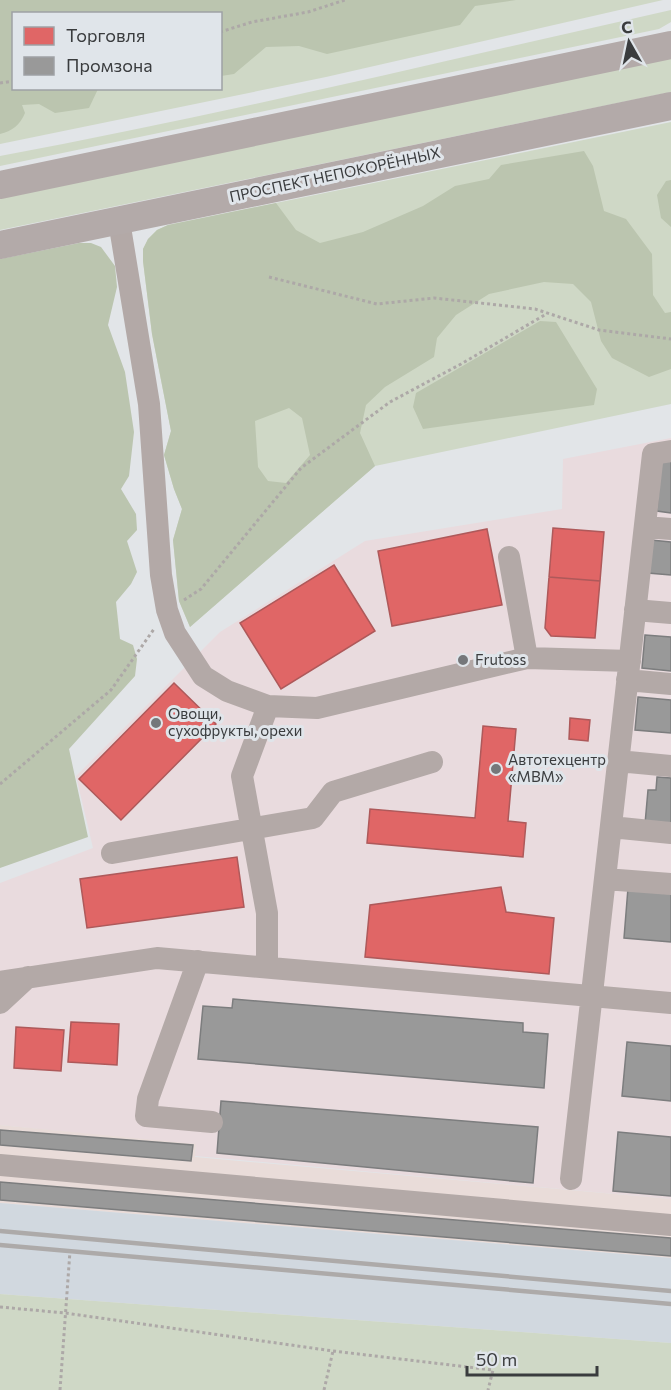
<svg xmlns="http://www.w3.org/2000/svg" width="671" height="1390" viewBox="0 0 671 1390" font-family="Commissioner,sans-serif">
<rect width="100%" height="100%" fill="#e2e5e8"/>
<path fill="#e9dbde" d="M671,438V1199L195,1156L196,1145L0,1125V883L93,848L76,776L220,632L365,541L562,509L563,459Z"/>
<path fill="#e9dcd9" d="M0,1125L196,1144L195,1157L671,1199V1258L0,1203Z"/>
<path fill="#d1d8df" d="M0,1203L671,1258V1343L0,1294Z"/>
<path fill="#cfd8c6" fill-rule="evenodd" d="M0,0H663L326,77L0,144ZM14,14H220V88H14Z
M671,10V22L659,29L0,166V156C225,114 448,60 671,10Z
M671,58V92L0,230V195Z
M671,122V404L375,466L190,627L179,601L173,540L182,509L174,489L164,455L171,431L152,334L143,261V249L148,239L157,230L168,225Z
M0,1294L671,1343V1390H0Z"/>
<path fill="#bbc5af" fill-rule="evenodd" d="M0,0H516L475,6L460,25L327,54L299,46L266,47L234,74L221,76L220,14H14V88L103,89H98L89,108L55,113L39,104L22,105L25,113C20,125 12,131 0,134Z
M584,151L593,166L604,211L626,219L652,254L653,295L665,313L671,312V369L649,377L612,358L601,341L591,302L573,284L544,282L489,294L456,315L437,338L434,357L385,387L366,405L360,433L375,466L190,627L179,601L173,540L182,509L174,489L164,455L171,431L152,334L143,261V249L148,239L157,230L168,225L276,203L296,230L320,243L363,232L423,206L455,186L489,179L501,165ZM289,408L302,418L310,455L286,483L268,481L258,467L255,421Z
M671,180V227L661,218L657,195L666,181Z
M79,243H91L101,247L115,266L117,287L108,325L125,372L134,432L129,476L121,489L136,514L137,530L127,541L137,572L131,584L116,602L120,639L133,645L137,659L135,676L69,749L88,837L0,868V259Z
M540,321L556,322L597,389L594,405L423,429L413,407L416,393Z"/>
<path fill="#e06666" stroke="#ae595a" stroke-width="1.5" d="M553,528L604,532L600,581L549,577Z
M487,529L502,605L392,626L378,551Z
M334,565L375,631L281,689L240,623Z
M549,577L600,581L595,638L551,636L545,628Z
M174,683L216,724L121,820L79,779Z
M570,718L590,720L588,741L569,739Z
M483,726L516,729L508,821L526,823L523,857L367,843L370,809L475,818Z
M237,857L244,907L87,928L80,879Z
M501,887L506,912L554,918L549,974L365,957L370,905Z
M71,1022L119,1024L117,1065L68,1062Z
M16,1027L64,1030L61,1071L14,1068Z"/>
<path fill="#999" stroke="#7c7d7e" stroke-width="1.5" d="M661,460L671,461V513L657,511Z
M651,540L671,542V575L648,573Z
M645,635L671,637V671L642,668Z
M638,697L671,700V733L635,730Z
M657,777L671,778V826L645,824L648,790H656Z
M628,888L671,892V942L624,938Z
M233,999L523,1023V1032L548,1034L544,1088L198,1059L203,1006L232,1008Z
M627,1042L671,1046V1101L622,1096Z
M221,1101L538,1127L533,1183L217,1153Z
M0,1130L193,1145L191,1161L0,1145Z
M618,1132L671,1137V1196L613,1191Z
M0,1182L671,1238V1256L0,1200Z"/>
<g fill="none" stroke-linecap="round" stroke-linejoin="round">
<path stroke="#ada8a7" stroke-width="3" stroke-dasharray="3 3" stroke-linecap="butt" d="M220,32L252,22L308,12L345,0
M0,83L14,81
M269,277L377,304L434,298L535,309L599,330L671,339
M184,600L201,589L301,468L390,402L461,364L548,313
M0,784L111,690L154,629
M0,1307L65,1313L333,1351L493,1370L488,1390
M60,1390L70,1251
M324,1390L333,1351"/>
<path stroke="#b3a9a7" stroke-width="22" d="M119,221L149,404L161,575L167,610L175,633L203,676L227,691L268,706L317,708L527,658L630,661
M645,527L671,529
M509,557L527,658
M635,610L671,613
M627,680L671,684
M618,761L671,766
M611,827L671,833
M112,853L313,818L333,792L432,762
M605,879L671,884
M198,961L148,1099L146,1116L212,1122
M267,967V913L242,776L268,706
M0,982L157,958L671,1003
M0,1003L28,977
M0,1165L671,1225
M571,1179L653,454L671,451"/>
<path stroke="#b3aaa9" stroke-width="28" d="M0,185L671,45
M0,245L671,106"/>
<path stroke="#adaaa9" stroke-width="4.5" d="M0,1231L671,1291
M0,1245L671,1304"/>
</g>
<g fill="#75777a" stroke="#e0e5ea" stroke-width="2">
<circle cx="463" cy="660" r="6"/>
<circle cx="156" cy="723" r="6"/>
<circle cx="496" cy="769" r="6"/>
</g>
<g text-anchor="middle" stroke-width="6" stroke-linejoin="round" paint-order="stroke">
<g font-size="15" fill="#3a3c3e" stroke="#e0e5ea">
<text transform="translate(335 175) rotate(-12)" y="5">ПРОСПЕКТ НЕПОКОРЁННЫХ</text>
</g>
<g font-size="15" fill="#3a3c3e" stroke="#e0e5ea" text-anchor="start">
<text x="475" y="665">Frutoss</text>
<text x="168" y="719">Овощи,<tspan x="168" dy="17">сухофрукты, орехи</tspan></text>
<text x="508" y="765">Автотехцентр<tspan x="508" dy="17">«МВМ»</tspan></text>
</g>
</g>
<rect x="12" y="12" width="210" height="78" fill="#e0e5ea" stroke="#9ea1a5" stroke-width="1.5"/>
<rect x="24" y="27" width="30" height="18" fill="#e06666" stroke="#9ea1a5" stroke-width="1.5"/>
<text x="66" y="42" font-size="18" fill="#3a3c3e">Торговля</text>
<rect x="24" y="57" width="30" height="18" fill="#999999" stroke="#9ea1a5" stroke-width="1.5"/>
<text x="66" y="72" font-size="18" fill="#3a3c3e">Промзона</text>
<g transform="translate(629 42) rotate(351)" stroke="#e0e5ea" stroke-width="4.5" paint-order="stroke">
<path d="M0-4.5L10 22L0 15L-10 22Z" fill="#3a3c3e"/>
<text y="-9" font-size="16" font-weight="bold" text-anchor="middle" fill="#3a3c3e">С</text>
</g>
<path d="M467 1366v9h130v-9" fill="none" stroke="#3a3c3e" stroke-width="3"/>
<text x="476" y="1366" font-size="18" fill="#3a3c3e" stroke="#e0e5ea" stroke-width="4.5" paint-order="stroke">50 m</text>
</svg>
